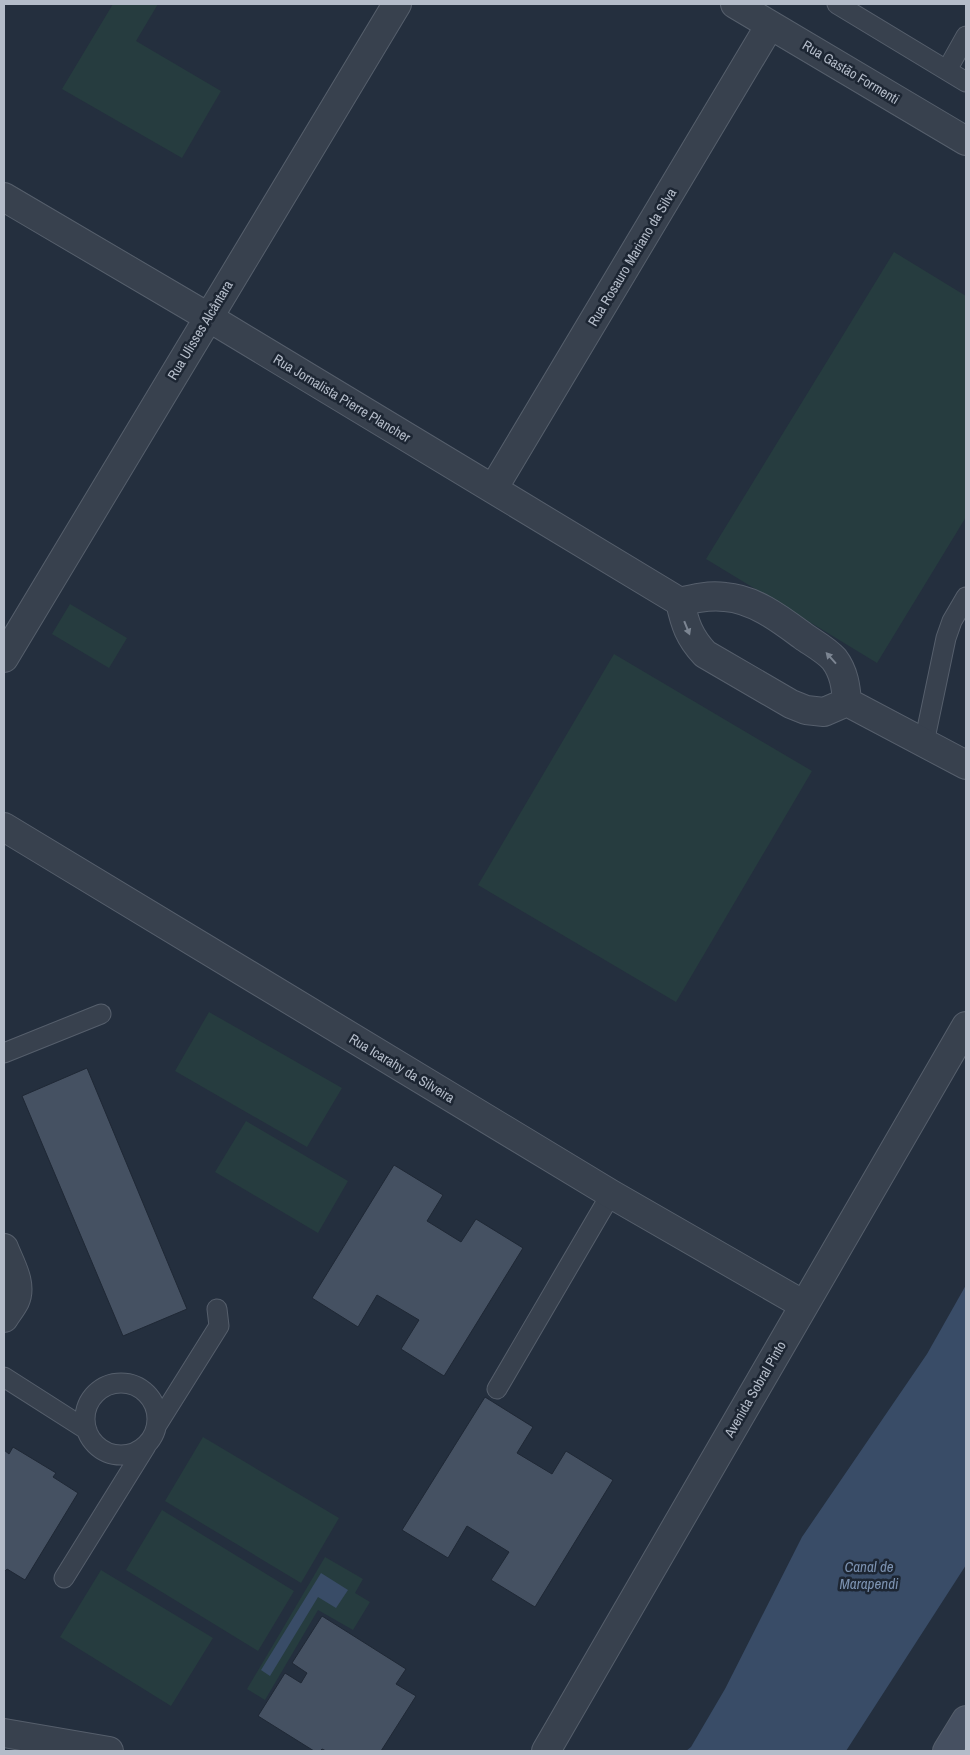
<svg xmlns="http://www.w3.org/2000/svg" width="970" height="1755" viewBox="0 0 970 1755" font-family="'Archivo Narrow',sans-serif">
<rect width="100%" height="100%" fill="#242f3e"/>
<path fill="#263c3f" d="M113,4H158L136,41L221,91L182,158L62,89Z
M894,252L966,296V517L877,663L706,559Z
M70,604L127,638L109,668L52,634Z
M614,654L812,771L676,1002L478,885Z
M209,1012L342,1088L307,1147L175,1071Z
M246,1121L348,1181L318,1233L215,1172Z
M203,1437L339,1518L301,1583L165,1501Z
M162,1510L294,1591L258,1651L126,1570Z
M325,1557L363,1579L355,1593L370,1602L353,1630L318,1610L265,1700L247,1689Z
M101,1570L213,1638L171,1706L60,1637Z"/>
<path fill="#394c67" d="M966,1285V1565L846,1751H686L691,1747L725,1689L802,1537L927,1354Z
M321,1573L348,1590L336,1608L318,1597L270,1676L261,1670Z"/>
<path fill="#455162" stroke="#1f2835" d="M87,1068L187,1309L123,1336L22,1096Z
M394,1165L443,1195L427,1221L461,1242L476,1219L523,1248L444,1376L401,1349L419,1320L377,1295L358,1327L312,1298Z
M485,1397L533,1427L517,1453L552,1474L566,1451L613,1480L535,1607L491,1580L509,1552L467,1526L448,1558L402,1530Z
M13,1447L56,1473L53,1477L78,1493L25,1580L7,1569L4,1572V1450L9,1454Z
M322,1616L406,1669L396,1684L416,1696L381,1751H326L322,1749L320,1751H314L258,1716L285,1673L301,1683L307,1673L292,1663Z"/>
<g fill="none" stroke-linecap="round" stroke-linejoin="round">
<defs>
<path id="lane" d="M837,4L966,82
M947,70L966,36
M924,743L946,638L952,621L966,597
M4,1053L101,1014
M4,1377L87,1430
M85 1419a36 36 0 1 1 72 0a36 36 0 1 1-72 0Z
M497,1389L611,1194
M157,1425L219,1326L217,1309
M64,1578L146,1446"/>
<path id="street" d="M735,4L966,141
M4,197L208,317L680,602
M493,489L770,25
M4,658L397,4
M847,702C846,687 844,672 834,659C826,650 813,643 803,636C780,619 754,599 725,597C709,595 695,598 680,602C685,624 689,637 705,654L791,704L806,710L824,712L847,702L966,765
M4,827L611,1194L804,1305
M4,1248C10,1264 23,1284 15,1301C12,1307 7,1313 4,1318
M4,1733L109,1751
M546,1751L966,1026"/>
<path id="secondary" d="M947,1751L966,1720"/>
</defs>
<use href="#lane" stroke="#565f6c" stroke-width="21"/>
<use href="#street" stroke="#565f6c" stroke-width="30"/>
<use href="#secondary" stroke="#565f6c" stroke-width="30"/>
<use href="#lane" stroke="#38414e" stroke-width="19"/>
<use href="#street" stroke="#38414e" stroke-width="28"/>
<use href="#secondary" stroke="#465061" stroke-width="28"/>
</g>
<defs><path id="oneway-solid" d="M-6-.8H1V-3.2L6.5 0L1 3.2V.8H-6Z" transform="scale(1.25)"/></defs>
<g fill="#7c8592">
<use href="#oneway-solid" transform="translate(687 628) rotate(68)"/>
<use href="#oneway-solid" transform="translate(831 658) rotate(-132)"/>
</g>
<g text-anchor="middle" stroke-width="5" stroke-linejoin="round" paint-order="stroke">
<g font-size="14" fill="#b4bcc9" stroke="#1d2633">
<text transform="translate(851 72) rotate(31)" y="5">Rua Gastão Formenti</text>
<text transform="translate(632 257) rotate(-59)" y="5">Rua Rosauro Mariano da Silva</text>
<text transform="translate(200 330) rotate(-59)" y="5">Rua Ulisses Alcântara</text>
<text transform="translate(342 398) rotate(31)" y="5">Rua Jornalista Pierre Plancher</text>
<text transform="translate(402 1068) rotate(31)" y="5">Rua Icarahy da Silveira</text>
<text transform="translate(755 1389) rotate(-60)" y="5">Avenida Sobral Pinto</text>
</g>
<g font-size="15" font-style="italic" fill="#7c92b1" stroke="#1d2633">
<text x="869" y="1572">Canal de<tspan x="869" dy="17">Marapendi</tspan></text>
</g>
</g>
<rect width="970" height="1755" fill="none" stroke="#b4bcc9" stroke-width="10"/>
</svg>
